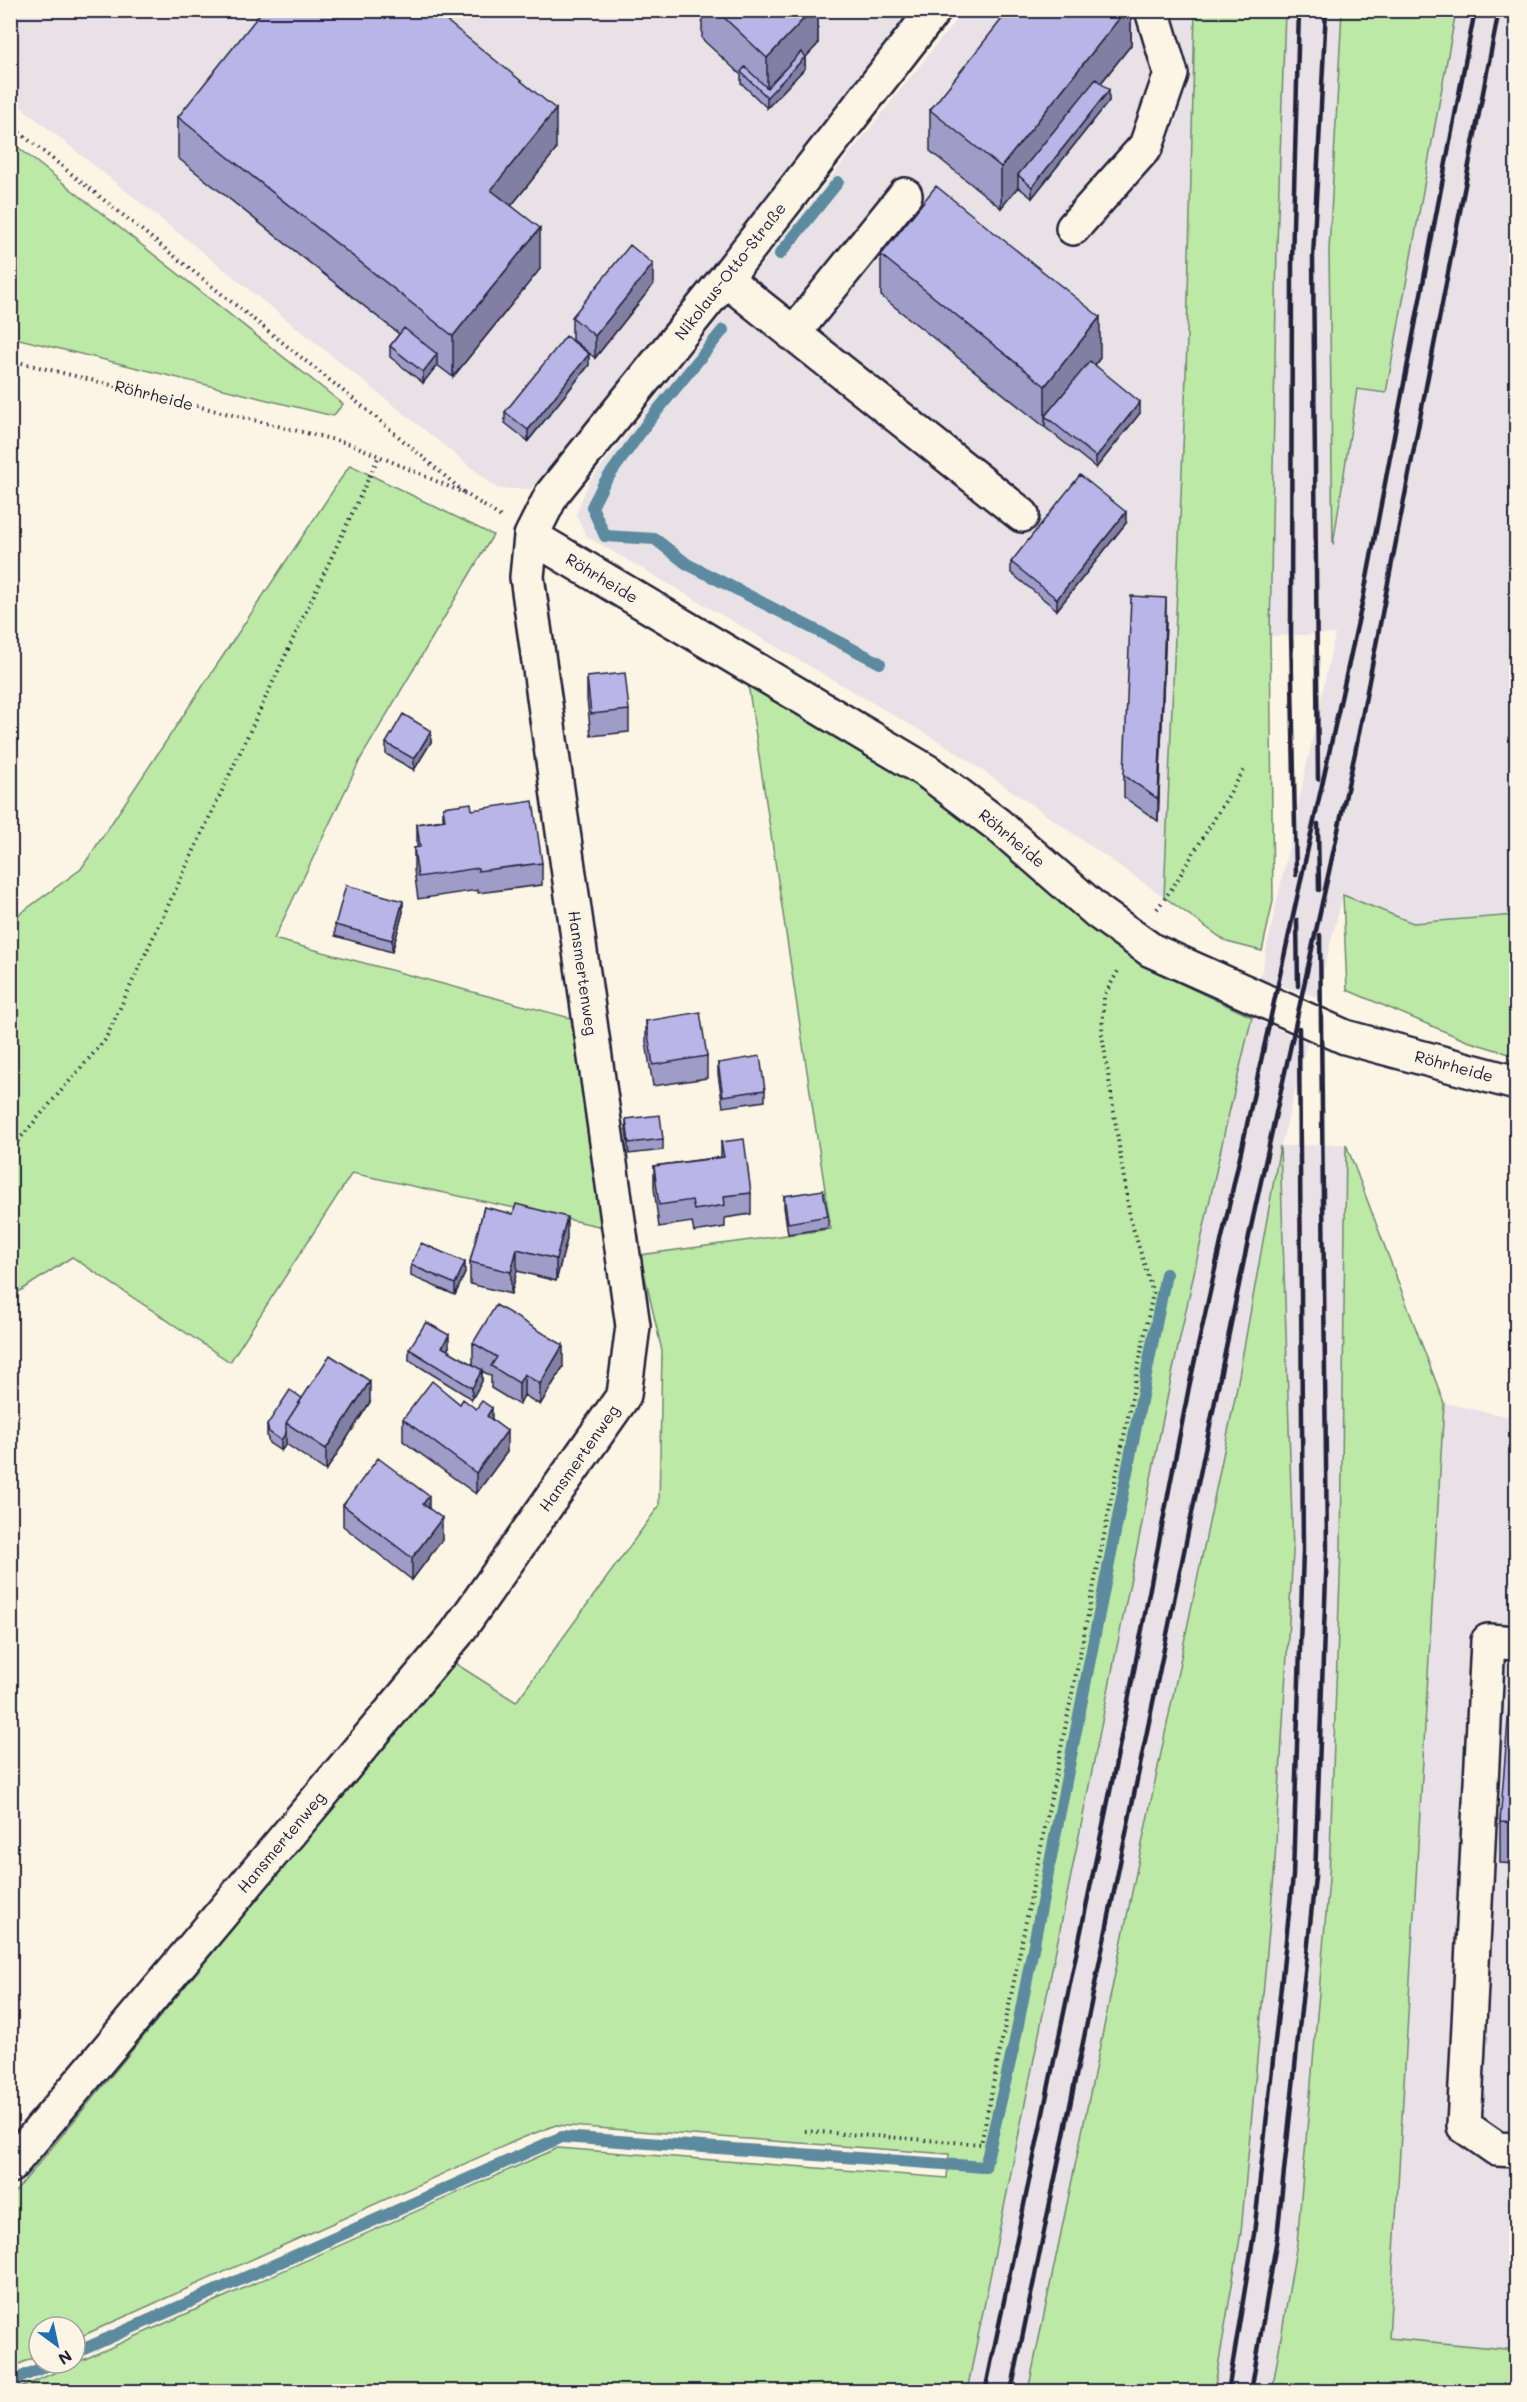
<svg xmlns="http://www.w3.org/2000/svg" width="1527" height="2402" viewBox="0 0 1527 2402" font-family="Mali,sans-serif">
<rect width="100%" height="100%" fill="#fcf5e5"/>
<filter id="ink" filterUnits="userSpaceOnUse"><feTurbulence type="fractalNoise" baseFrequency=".0167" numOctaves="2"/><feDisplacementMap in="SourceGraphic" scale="12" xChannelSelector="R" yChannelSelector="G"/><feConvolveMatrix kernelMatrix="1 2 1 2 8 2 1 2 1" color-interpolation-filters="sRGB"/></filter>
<g filter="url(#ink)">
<path fill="#e8e2e6" d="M10,11H917L644,357L531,489H498L11,99Z
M963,11H1195L1186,376L1164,897L950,748L586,536L576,514L589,482Z
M1285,11H1342L1329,250L1333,540L1357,389L1386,393L1456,11H1516V915L1413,923L1343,895L1317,997L1260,979L1335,634L1270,636L1277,245Z
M1252,1017L1307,1043L1281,1146L1346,1144L1341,1550L1329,1879L1297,2243L1272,2391H1214L1241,2232L1274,1876L1293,1552L1280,1150L1235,1398L1028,2391L967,2392L1170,1384L1225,1130Z
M1444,1403L1516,1418V2350L1389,2338Z"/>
<path fill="#bde9a7" stroke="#708671" stroke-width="1.5" d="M1195,11H1285L1277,245L1270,636L1273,901L1262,951L1227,942L1164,897L1186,376Z
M1342,11H1456L1386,393L1357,389L1333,545L1329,250Z
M10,141L343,404L333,416L11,337Z
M350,465L493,535L361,758L274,939L578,1020L608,1228L352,1173L230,1362L72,1257L11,1297L10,921L81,869Z
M747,677L914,781L984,832L1083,918L1141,965L1252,1017L1225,1130L1170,1384L967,2391L11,2392L558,2148L947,2178L949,2154L556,2125L522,2138L75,2339V2327H39V2355L11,2368V2197L453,1662L516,1702L659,1506L662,1351L640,1255L831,1229Z
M1343,895L1413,923L1516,915V1056L1467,1041L1347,990Z
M1346,1144L1444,1403L1389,2338L1516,2350V2391H1272L1297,2243L1329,1879L1341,1550Z
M1280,1146L1293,1552L1274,1876L1241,2232L1214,2391H1028L1235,1398Z"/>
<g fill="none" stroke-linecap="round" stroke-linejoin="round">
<path stroke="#5b8a9e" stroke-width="12" d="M780,254L838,182
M723,330L648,422L604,483L592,507L605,536L655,539L687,564L880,663
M75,2353L562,2137L985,2167L1014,2045L1166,1274
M10,2382L53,2363"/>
<defs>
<path id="minor" d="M1073,228L1146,146L1171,74L1152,10
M725,279L1022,515
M793,334L905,195
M531,536L928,772L998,825L1098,912L1151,950L1345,1037L1516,1083
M1516,1643L1488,1641L1464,2126L1497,2149L1516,2150
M10,2166L456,1634L624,1395L633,1326L527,577L531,536L552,494L725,279L934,10"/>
</defs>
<use href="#minor" stroke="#22223b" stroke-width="38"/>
<path stroke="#22223b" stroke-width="4" stroke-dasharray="1.5 4.5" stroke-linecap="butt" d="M10,125L372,414L466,494
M10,360L351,444L466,494L501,517
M1157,909L1173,887L1244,770
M10,1150L105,1040L379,456
M805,2131L981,2144L1153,1293L1130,1218L1102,1034L1104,996L1118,971"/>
<use href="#minor" stroke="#fcf5e5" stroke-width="33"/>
<path stroke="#22223b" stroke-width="4.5" d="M1318,779L1313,257L1326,10
M1318,824L1319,890
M1296,875L1291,632L1292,263L1299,10
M1297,920L1298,986
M985,2392L1117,1758L1189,1387L1363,599L1475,10
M1011,2392L1249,1236L1355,753L1499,10
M1228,2392L1254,2234L1293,1876L1303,1550L1299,1028
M1251,2392L1277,2238L1315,1877L1327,1549L1320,935"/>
</g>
<path fill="#9f9cc7" stroke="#22223b" stroke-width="1.5" d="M702,10H818V44L805,58V68L767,108L741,83V75L702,39Z
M1131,10V45L1101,83L1109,101L1032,198L1018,187L1001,208L930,151V110Z
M178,117L556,150L511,206L540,269L453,377L437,365L423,383L390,357V346L399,334L178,158Z
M881,255L1100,358L1095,365L1140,413L1096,468L881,296Z
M653,285L595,358L572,339V317Z
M589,365L528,441L505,423V412Z
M1126,523L1057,610L1011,573V562Z
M1166,620L1158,821L1124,797V775Z
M587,677L629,710V732L591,736L587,699Z
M431,742L414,770L386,754V743Z
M443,807L472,810L542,863V885L478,893V890L418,899L414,870V848H417V824L443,820Z
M403,912L392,952L335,936V925Z
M646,1021L707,1056V1078L653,1086L646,1042Z
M718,1063L765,1090V1101L723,1107L718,1074Z
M626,1119L663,1139V1150L629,1154L626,1130Z
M721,1142L751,1193V1214L725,1218V1227L694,1232L692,1222L659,1227L654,1188V1166L721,1157Z
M784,1196L828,1216V1228L788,1234L784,1207Z
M484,1207L567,1239L556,1281L517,1271L511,1294L470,1284V1262Z
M411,1265L465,1273L455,1295L411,1276Z
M473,1343L563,1367L540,1405L524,1395L519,1405L491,1388V1376L482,1371V1381L472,1399L409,1360V1349L449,1347L447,1350L473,1365Z
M370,1402L326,1471L286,1444L281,1451L269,1443L267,1436V1425Z
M460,1404L492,1420L507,1452L476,1494L403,1441V1419Z
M343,1505L429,1508L442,1540L412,1580L343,1526Z
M1516,1669V1864L1500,1863V1822Z"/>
<path fill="#827fa2" stroke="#22223b" stroke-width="1.5" d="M812,10H818V44L805,58V68L767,108V58Z
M1126,10H1131V45L1024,180L1018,175V187L1001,208V167Z
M1109,90V101L1032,198V187Z
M556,109V150L491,231V190Z
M540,228V269L453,377V336Z
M653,264V285L595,358V336Z
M1100,317V358L1050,421L1045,416V428V386Z
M437,354V365L423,383V372Z
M589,354V365L528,441V430Z
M1140,402V413L1096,468V457Z
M1126,512V523L1057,610V599Z
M1166,598V620L1158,821V799Z
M431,731V742L414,770V759Z
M403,901V912L392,952V940Z
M567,1217V1239L556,1281V1259Z
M517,1249V1271L511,1294V1272Z
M465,1262V1273L455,1295V1284Z
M449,1335V1347L442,1358V1347Z
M563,1345V1367L540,1405V1384Z
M482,1370V1381L472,1399V1388Z
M524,1374V1395L519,1405V1383Z
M370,1381V1402L326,1471V1449Z
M492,1408V1430L487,1416Z
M507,1431V1452L476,1494V1473Z
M286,1433V1444L281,1451V1440Z
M429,1496V1517L423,1504Z
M442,1518V1540L412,1580V1558Z"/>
<path fill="#b9b5e7" stroke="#22223b" stroke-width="1.5" d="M263,10H433L556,109L491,190L540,228L453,336L178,117Z
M716,10H812L767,58Z
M1009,10H1126L1001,167L930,110Z
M801,52L805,57L767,97L741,72L745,67L767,88Z
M1096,79L1109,90L1032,187L1018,175Z
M936,186L1100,317L1045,386L881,255Z
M630,245L653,264L595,336L572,317Z
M404,328L437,354L423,372L390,346Z
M566,336L589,354L528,430L505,412Z
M1090,361L1140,402L1096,457L1045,416Z
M1080,475L1126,512L1057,599L1011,562Z
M1131,596L1166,598L1158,799L1124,775Z
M625,673L629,710L591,714L587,677Z
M403,714L431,731L414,759L386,743Z
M533,801L542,863L478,871V868L418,877L414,848L420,847L417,824L445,820L443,807L471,803L472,810Z
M346,885L403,901L392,940L335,925Z
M700,1012L707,1056L653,1065L646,1021Z
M760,1056L765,1090L723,1096L718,1063Z
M660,1115L663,1139L629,1143L626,1119Z
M744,1139L751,1193L724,1196L725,1205L694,1210L692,1200L659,1205L654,1166L724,1157L721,1142Z
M823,1190L828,1216L788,1223L784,1196Z
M516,1204L567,1217L556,1259L517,1249L511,1272L470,1262L484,1207L513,1214Z
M421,1243L465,1262L455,1284L411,1265Z
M496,1305L563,1345L540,1384L524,1374L519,1383L491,1366L497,1357L473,1343Z
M426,1322L449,1335L442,1347L482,1370L472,1388L409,1349Z
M330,1355L370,1381L326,1449L286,1423Z
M432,1381L460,1404L463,1399L476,1409L482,1401L492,1408L487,1416L507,1431L476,1473L403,1419Z
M290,1390L302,1398L286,1423V1433L281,1440L269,1432L267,1425Z
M378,1458L429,1496L423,1504L442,1518L412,1558L343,1505Z
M1512,1669H1516V1823L1500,1822Z"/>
</g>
<g text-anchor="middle" stroke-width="6" stroke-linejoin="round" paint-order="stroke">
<g font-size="16" fill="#22223b" stroke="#fcf5e5">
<text transform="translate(730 271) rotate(-52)" y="6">Nikolaus-Otto-Straße</text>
<text transform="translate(154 395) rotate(14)" y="6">Röhrheide</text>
<text transform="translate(602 578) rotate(31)" y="6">Röhrheide</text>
<text transform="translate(1012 838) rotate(40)" y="6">Röhrheide</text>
<text transform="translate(583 973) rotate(82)" y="6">Hansmertenweg</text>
<text transform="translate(1454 1066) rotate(15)" y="6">Röhrheide</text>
<text transform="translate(579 1458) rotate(-55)" y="6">Hansmertenweg</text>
<text transform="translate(281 1842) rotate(-50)" y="6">Hansmertenweg</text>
</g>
</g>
<rect width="1527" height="2402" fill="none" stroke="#fcf5e5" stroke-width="36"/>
<rect x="18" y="18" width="1491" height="2366" fill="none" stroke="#22223b" stroke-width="2" filter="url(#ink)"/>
<g transform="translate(57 2345) rotate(147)"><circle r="28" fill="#fcf5e5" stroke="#a5a1a1" stroke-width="1.5"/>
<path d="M0-4.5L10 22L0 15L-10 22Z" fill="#1f6fb2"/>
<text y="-9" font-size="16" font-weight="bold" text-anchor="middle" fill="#22223b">N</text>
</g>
</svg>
